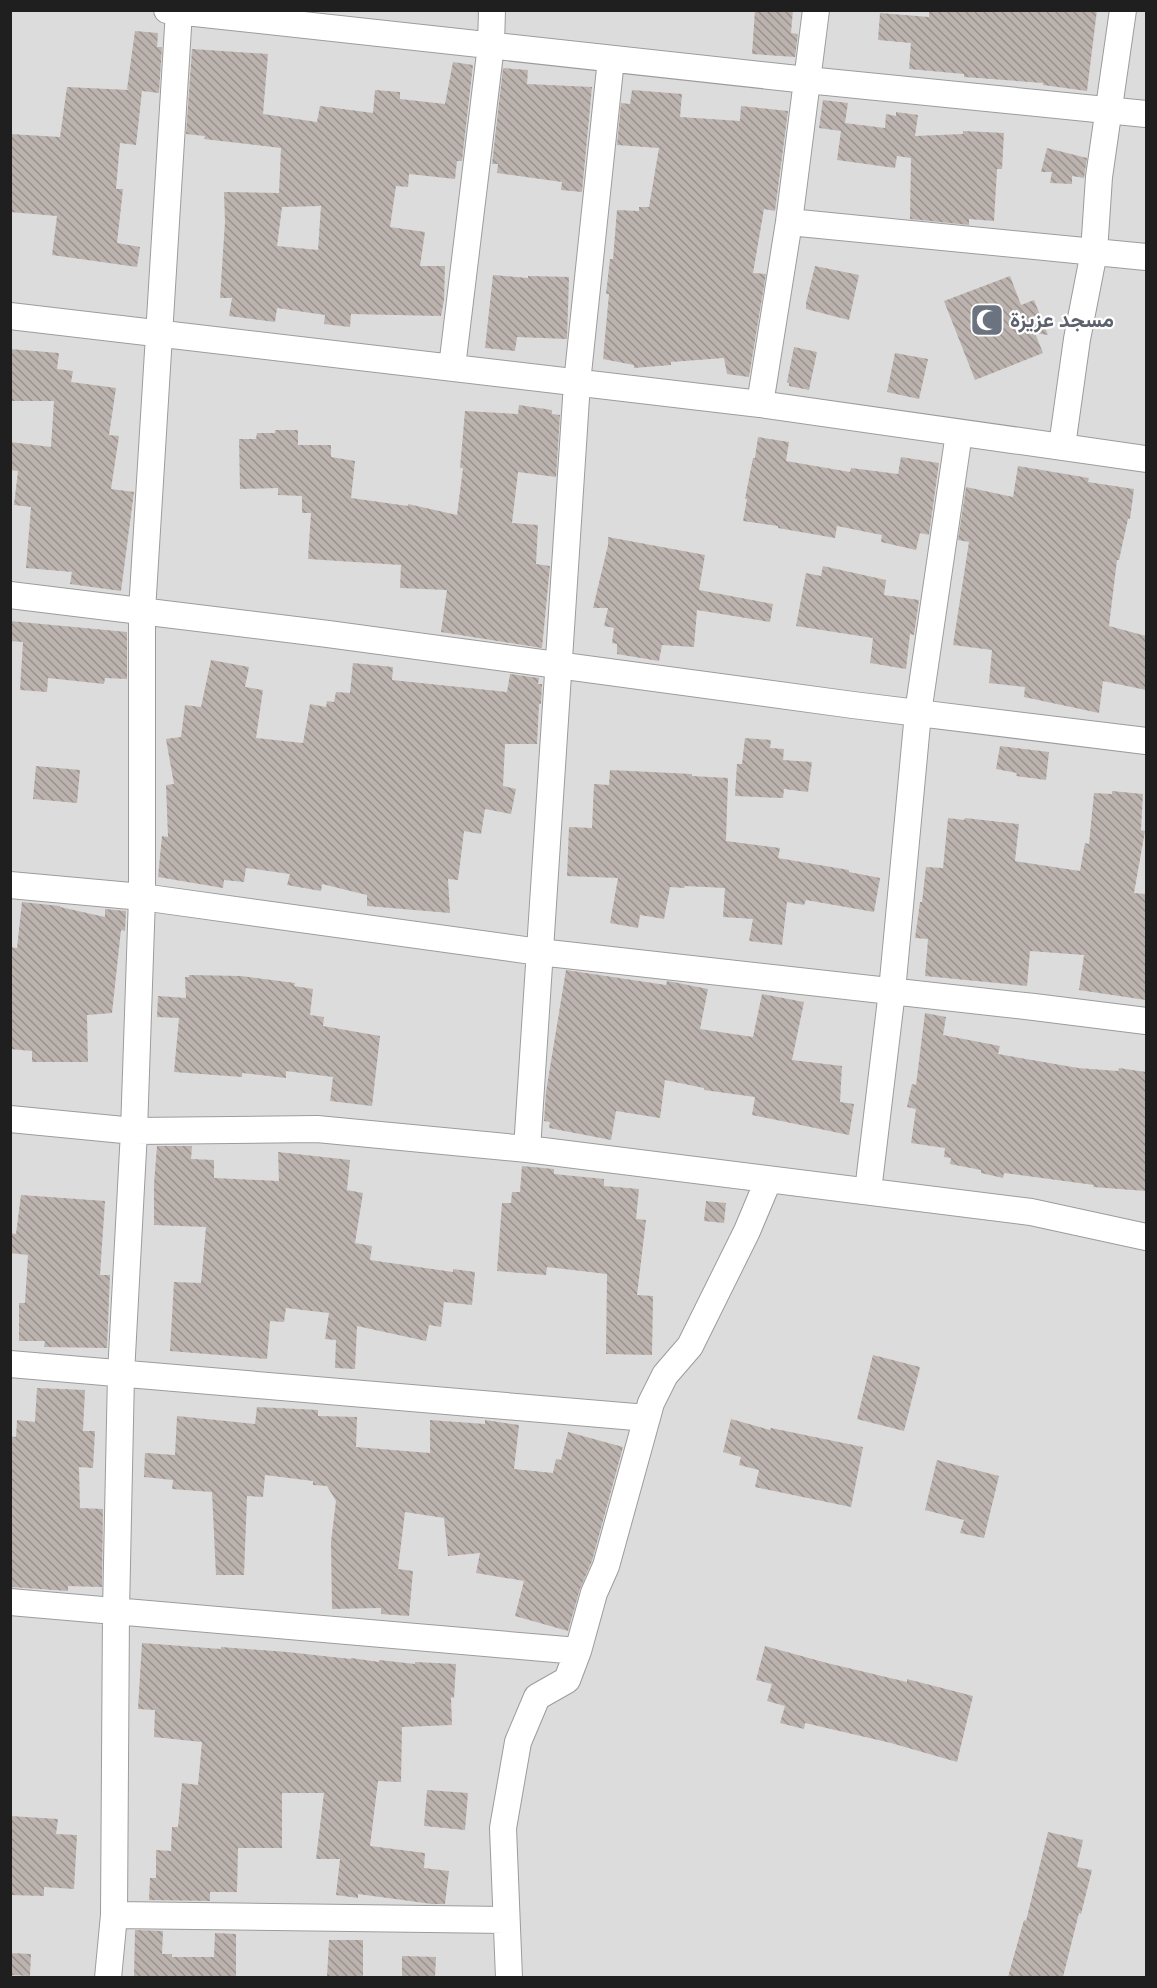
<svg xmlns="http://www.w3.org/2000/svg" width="1157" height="1988" viewBox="0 0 1157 1988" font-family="'Golos Text',Vazirmatn,sans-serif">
<defs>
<pattern id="building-back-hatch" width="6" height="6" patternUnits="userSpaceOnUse" patternTransform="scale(1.5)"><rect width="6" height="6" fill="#bcb3af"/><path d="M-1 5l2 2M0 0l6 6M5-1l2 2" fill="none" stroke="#98918e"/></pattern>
</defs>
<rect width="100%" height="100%" fill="#efebe6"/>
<path fill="#dddcdc" d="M11,11H1146V1977L11,1978Z"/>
<path fill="url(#building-back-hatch)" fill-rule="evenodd" d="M755,10H793L791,33L798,34L795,57L752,54Z
M929,10H1097L1087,91L1043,85V83L964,77V74L909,69L911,43L878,40L880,13L929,17Z
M135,31L158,33L157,47H162L159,93L142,91L136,145L120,143L116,189H123L117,243L140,247L137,267L52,255L57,216L10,212V134L60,137L67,87L129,90L127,89Z
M192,49L268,54L263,114L317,122L320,106L373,113L375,90L400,92V99L445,104L453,62L473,65L462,161H457L455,179L409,174L408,187L396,186L390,227L425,232L420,266H445L444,300L441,316L351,314L350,327L324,324L325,315L277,308L275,322L229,316L232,298H220L225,222L224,192L279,193L281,148L204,139L205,136L186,134ZM321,206L318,250L277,246L282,207Z
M503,68L528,70L527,84L592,87L582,192L561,190L562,182L497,173L498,164H492Z
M632,90L682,94L680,117L740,121L741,106L788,111L775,211L764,209L753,273L766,274L749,377L727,374L724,358L671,362V365L634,368V365L603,359L609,294H606L610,259H613L617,210L639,211V207H649L659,148L617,145L621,103L630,104Z
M823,100L848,103L845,123L885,128L886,114L896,116V112L918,115L915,136L963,134V131L1004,133L1002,169H997L994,221L969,219V225L910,219L911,158L897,156L895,168L837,160L841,131L819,128Z
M1047,148L1087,158L1084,178L1072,176V184L1050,183L1052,172H1041Z
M815,266L859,275L849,320L806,309V303Z
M493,275L528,278V276L569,277L567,339L517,337L515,351L485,348Z
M1010,276L1021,305L1034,300L1048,335L1035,333L1043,353L975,380L944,301Z
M794,347L817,352L809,390L789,386V383L787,382Z
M10,349L59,353L57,369L73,371L71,382L116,388L109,435L119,436L111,489L134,492L121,591L70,584L72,572L26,568L31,507L14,505L18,471L10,470V442L51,447L54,401H10Z
M895,353L928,359L919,399L887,392Z
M519,405L552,410V414L560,415L556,477L518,472L512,523L538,525L536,564L550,566L542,648L441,632L447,590L400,588L401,565L308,559L311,513H302V496L278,495V488L240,489L239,439H256L257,433H275V430H298V445H331V457L355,461L351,498L408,506V504L457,515L463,468H460L465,411L518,414Z
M758,437L789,442L786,461L850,472L851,468L898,474L901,457L939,463L929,535L920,533L916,550L881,542L882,535L837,526L835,538L778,528V526L743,521L747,499H745L753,458H755Z
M1018,466L1089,478L1088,482L1134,489L1130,519H1128L1119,560H1117L1109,626L1146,636V690L1103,681L1099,713L1024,697L1025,687L989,683L992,650L953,645L969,542L958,540L966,487L1013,497Z
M608,537L705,555L699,590L773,604L770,622L697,610L694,647L662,645L659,661L617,654V644L612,643L614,628L604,626L608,608H593L608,545Z
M823,566L886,580L884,595L919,600L914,635L910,634L906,669L870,663L873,638L796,626L806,573L821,576Z
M10,621L127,632V679L105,678L104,684L48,678L47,692L20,690L23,642L10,641Z
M211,660L249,667L245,687L263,690L256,738L303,743L310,704L326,707L327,701L334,702L336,692L350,693L353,663L393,667L392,680L507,692L510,674L539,678L538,684H542L541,704H539L537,744H505L503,786L516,789L511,814L485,809L481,834L464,831L458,880L448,879L450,913L367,906V895L322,884L321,891L287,885L290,874L246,868L244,882L224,880L223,888L158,877L162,836L168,837L166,785L174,784L166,739L181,737L185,705L201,707Z
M745,738L771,740L770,748L784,749L783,760L812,762L808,792L784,789L783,798L735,796L737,764H742Z
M1000,746L1049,752L1046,780L1016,776L1017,773L996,769Z
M36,766L80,770L77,803L33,799Z
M610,770L692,774V776L728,778L726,841L780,848L778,858L849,870V872L880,878L874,912L806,900L804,905L787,902L782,945L749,941L753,919L723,917L725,888L685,886L684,888L670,887L664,919L640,915L638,928L610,923L618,878L567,876L569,827L592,828L594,784L609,785Z
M1112,791L1143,794L1141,830L1145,831L1134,893L1146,894V1000L1079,990L1084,955L1030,951L1027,986L925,976L928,939L915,938L920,902H922L926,867L943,868L948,818L964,820L965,818L1019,824L1015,861L1080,871L1085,843L1089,844L1094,793L1112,794Z
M22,902L60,906V907L105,917V909L126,911L125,931L121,930L112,1013L87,1015L88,1062H32V1051L10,1049V947L17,948Z
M566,970L666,985L667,981L673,982L708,989L700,1029L753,1037L762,994L804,1002L792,1060L842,1066L840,1102L854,1104L849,1135L752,1115L755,1097L704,1090V1088L665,1080L660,1118L616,1111L611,1140L549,1128L550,1122L544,1121L546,1092Z
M189,975L241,976L295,983L294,986L313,989L310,1015L324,1017L323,1026L380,1036L372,1106L330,1101L333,1077L286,1071V1078L242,1073V1077L174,1072L179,1018L157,1017L158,996L186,998L185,977H189Z
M925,1013L946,1017L943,1035L1000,1046L998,1054L1078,1068L1118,1071L1119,1068L1146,1072V1191L1093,1187L1094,1185L1004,1173L1003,1178L981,1173V1170L950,1164L951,1158L944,1157L945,1148L911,1143L916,1109L907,1107L912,1084L916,1085Z
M157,1146H192L191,1159L214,1160V1178L279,1181L278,1152L350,1160L347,1190L363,1193L355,1243L372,1246L370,1260L453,1272V1269L475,1272L472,1305L444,1302L441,1327L429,1325L426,1341L357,1326L355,1369L335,1368L336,1340L325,1339L329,1313L286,1308L284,1322L270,1321L267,1359L170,1351L174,1282L201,1283L206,1227L154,1225V1184Z
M522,1166L554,1169V1174L604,1179V1186L639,1189L636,1219L646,1220L637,1295L653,1296L652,1355L606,1354L607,1274L547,1267L546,1275L497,1271L502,1203H511L512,1192H520Z
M21,1195L105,1201L100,1275H110L107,1348L44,1347L45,1341H19V1303H25L28,1255L10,1253V1233L16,1234Z
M706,1201L726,1203L724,1223L704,1221Z
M873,1355L920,1367L904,1431L857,1419Z
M37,1388L85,1390L83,1431H95L93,1468L79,1467L80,1508L103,1509L102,1587L68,1586V1591L11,1587L10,1436L16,1437L17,1420L35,1422Z
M257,1407L318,1410V1416L357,1417L356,1447L430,1453V1420L485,1424V1420L519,1425L514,1469L553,1473L556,1459L561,1460L568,1432L623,1447L592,1561L580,1589L568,1631L515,1616L524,1581L476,1573L480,1553L448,1556L444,1518L405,1512L398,1569L413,1571L409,1616L381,1614V1608L332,1609L331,1542L336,1501L327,1486L313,1485V1481L265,1475L263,1497L247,1496L244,1575H216L212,1492L172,1489L173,1480L144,1477L145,1453L175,1455L177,1416L255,1424Z
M731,1419L770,1430L771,1428L863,1447L851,1507L755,1487L759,1470L739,1465L741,1457L723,1452Z
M937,1460L999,1476L984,1538L960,1533L964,1520L925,1510Z
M142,1643L221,1649V1647L287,1652L351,1659V1658L379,1662V1660L415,1664V1662L456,1664L454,1698L451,1697L452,1725L402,1727L401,1782L378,1781L370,1846L425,1853L424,1868L449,1871L445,1904H432L358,1894V1898L336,1895L340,1859H316L324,1793H282V1848H238L237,1892H210V1901L149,1900L150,1878H156V1850L171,1851L172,1827H178L182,1783L198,1785L202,1742L154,1737L155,1710L138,1709Z
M765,1646L827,1663L907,1682V1679L973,1696L957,1762L891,1743L805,1723L804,1729L780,1723L785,1706L767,1701L772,1684L756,1680Z
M427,1790L468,1793L465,1830L424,1826Z
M10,1816L58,1819L56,1834L77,1835L74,1889L44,1887V1896L10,1895Z
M1048,1832L1083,1840L1077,1867L1092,1870L1081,1914L1079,1913L1063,1977H1008L1024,1920L1026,1921Z
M135,1930L163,1931L162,1954H172V1957H214L215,1933L236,1934V1977H134Z
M329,1940H363V1977H327Z
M10,1953L31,1954L30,1976L10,1975Z
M402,1956L436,1957L435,1977H402Z"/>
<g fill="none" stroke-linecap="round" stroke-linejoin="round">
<defs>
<path id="street" d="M167,10L807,80L1146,114
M789,222L1146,257
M10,316L760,404L1146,459
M452,367L491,45L492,10
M760,404L789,222L816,10
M1062,446L1077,339L1094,252L1099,177L1123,10
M10,595L328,634L853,705L1146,741
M10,885L142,897L539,952L1034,1007L1146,1021
M10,1119L134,1131L317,1129L527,1149L1031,1212L1146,1237
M527,1149L577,383L611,59
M868,1191L892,991L918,713L959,433
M10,1364L647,1418
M10,1602L578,1651
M114,1915L506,1920
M108,1978L114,1915L116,1611L121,1374L134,1131L142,897V611L179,11
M509,1978L503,1828L518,1742L537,1697L567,1680L578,1651L594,1593L606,1566L651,1403L665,1375L690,1346L747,1231L768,1181"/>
</defs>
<use href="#street" stroke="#9c9c9c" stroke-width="28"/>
<use href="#street" stroke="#fff" stroke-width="26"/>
</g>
<defs>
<symbol id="mosque-square" viewBox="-11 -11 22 22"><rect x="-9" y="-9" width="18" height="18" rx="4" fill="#6b7280" stroke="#fff"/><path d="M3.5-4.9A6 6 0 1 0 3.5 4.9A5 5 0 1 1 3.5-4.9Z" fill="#fff"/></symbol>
</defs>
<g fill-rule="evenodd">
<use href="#mosque-square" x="968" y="301" width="38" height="38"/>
</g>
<g text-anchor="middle" stroke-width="4.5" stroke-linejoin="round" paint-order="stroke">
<g font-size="21" font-weight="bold" fill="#5b616d" stroke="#fff" text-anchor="start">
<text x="1010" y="327">مسجد عزيزة</text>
</g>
</g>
<rect width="1157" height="1988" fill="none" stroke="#1f1f1f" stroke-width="24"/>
</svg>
